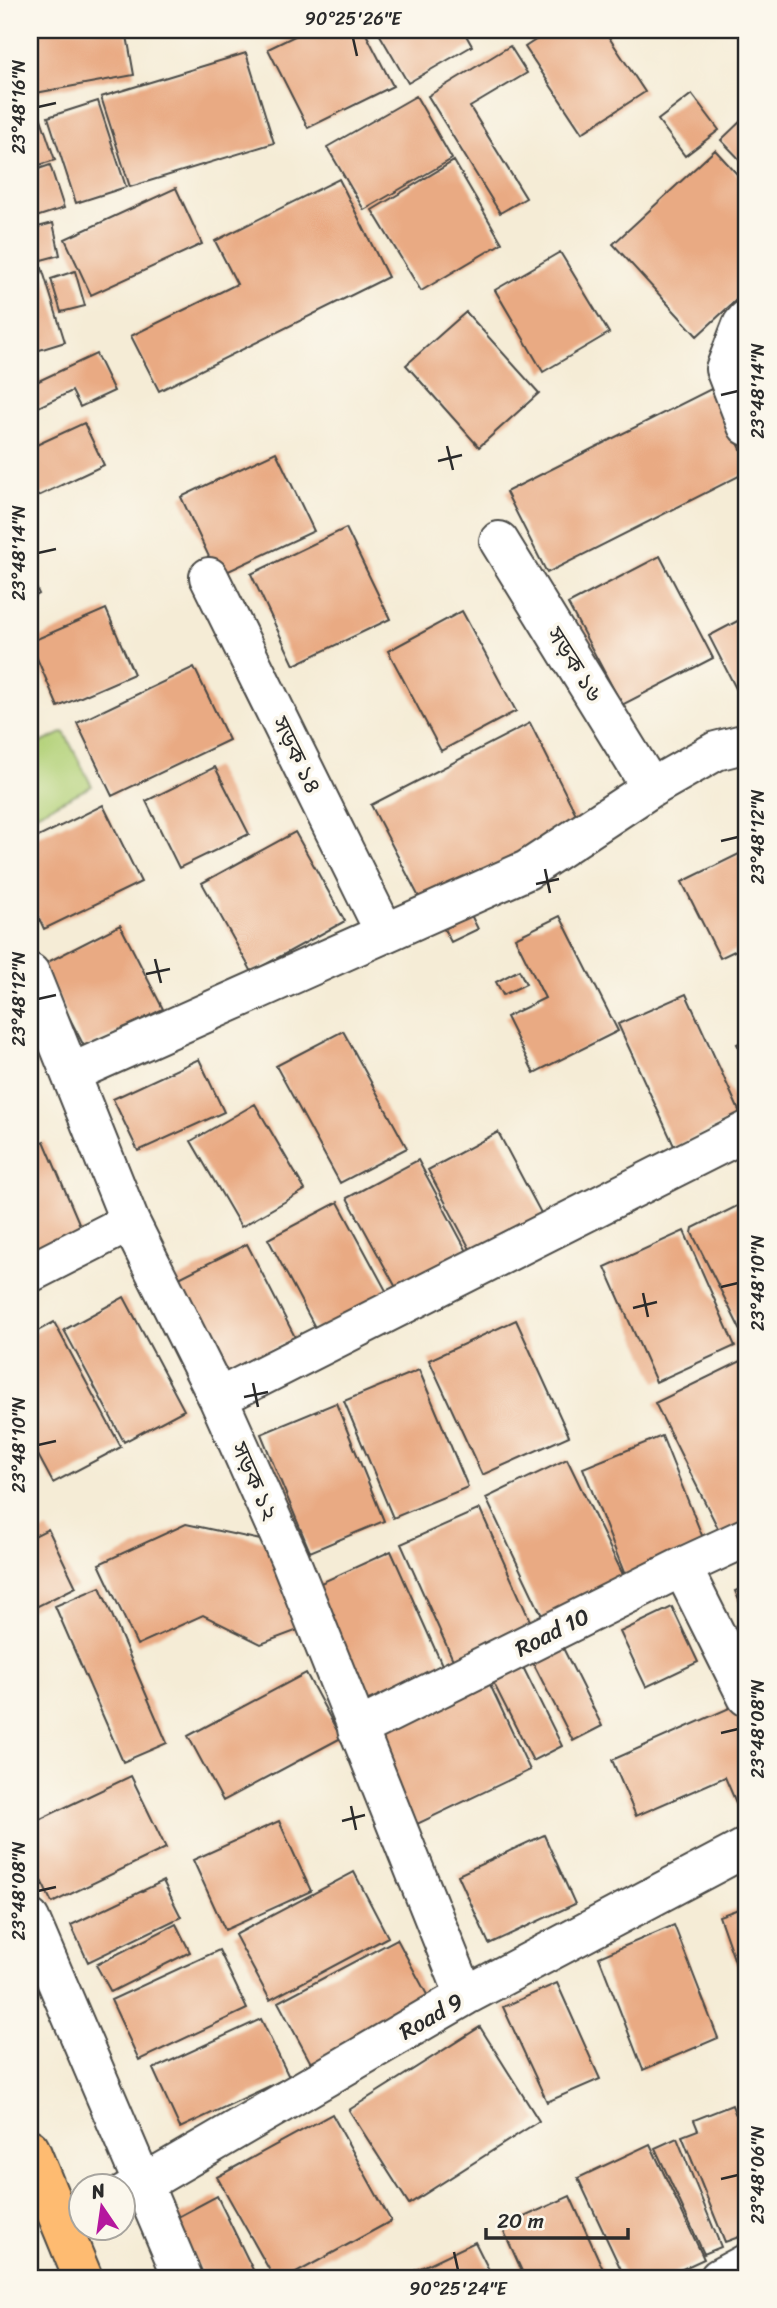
<svg xmlns="http://www.w3.org/2000/svg" width="777" height="2308" viewBox="0 0 777 2308" font-family="Sriracha,'Noto Sans Bengali',sans-serif">
<rect width="100%" height="100%" fill="#fbf7ec"/>
<filter id="ink" filterUnits="userSpaceOnUse"><feTurbulence type="fractalNoise" baseFrequency=".0143" numOctaves="2"/><feDisplacementMap in="SourceGraphic" scale="14" xChannelSelector="R" yChannelSelector="G"/><feConvolveMatrix kernelMatrix="1 2 1 2 8 2 1 2 1" color-interpolation-filters="sRGB"/></filter>
<filter id="wash" filterUnits="userSpaceOnUse"><feTurbulence type="fractalNoise" baseFrequency=".00686" numOctaves="4" result="noise"/><feDisplacementMap in="SourceGraphic" scale="28" xChannelSelector="R" yChannelSelector="G"/><feGaussianBlur stdDeviation="1.57" result="paint"/><feColorMatrix in="noise" values="0 0 0 0 0 0 0 0 0 0 0 0 0 0 0 0 0 1.4 0 .05"/><feComposite in="paint" operator="in"/></filter>
<g filter="url(#wash)">
<rect width="100%" height="100%" fill="#f5ecd6"/>
<path fill="#b2d178" stroke="#6e7e52" stroke-width="2" d="M64,732L92,786L30,817V748Z"/>
<g id="blocks">
<path fill="#e9aa83" d="M30,30H126L134,75L30,94Z
M307,30H364L393,86L308,128L268,49Z
M377,30H463L472,46L408,83Z
M551,30H604L645,92L582,133L525,47Z
M510,46L527,73L470,107L526,198L500,213L428,96Z
M246,53L274,143L130,187L101,97Z
M692,94L719,130L685,156L658,120Z
M416,96L452,159L364,210L327,147Z
M98,101L126,187L76,203L48,117Z
M747,115V167L721,140Z
M40,116L55,160L30,168V120Z
M715,150L747,185V290L697,336L613,244Z
M454,161L502,243L421,291L372,210Z
M50,165L64,208L30,219V172Z
M339,179L388,277L159,391L131,336L237,284L215,241Z
M176,188L202,244L91,295L65,239Z
M53,223L60,255L30,263V229Z
M560,252L609,333L543,372L495,290Z
M42,268L65,342L30,353V272Z
M75,271L85,306L61,312L51,279Z
M466,312L539,393L479,447L406,365Z
M96,354L114,391L80,407L72,391L30,411V385Z
M711,389L747,461V472L547,573L506,492Z
M84,423L104,465L30,500V448Z
M276,452L314,531L218,576L181,497Z
M346,528L390,619L294,665L251,574Z
M660,556L713,658L622,705L568,604Z
M30,575L39,594L30,599Z
M106,609L134,674L58,707L30,642Z
M462,611L516,711L441,751L388,651Z
M747,616V710L709,636Z
M194,667L229,740L112,796L77,723Z
M530,723L580,822L422,903L371,805Z
M215,767L249,834L179,868L146,801Z
M103,805L141,882L44,929L30,899V841Z
M295,832L345,921L252,972L202,883Z
M747,850V945L720,958L682,882Z
M471,915L478,929L451,942L444,929Z
M560,916L618,1031L534,1073L506,1017L545,998L515,938Z
M120,925L163,1009L85,1048L42,965Z
M519,970L526,984L503,995L496,982Z
M686,994L741,1115L674,1146L618,1024Z
M343,1031L407,1148L340,1183L276,1066Z
M747,1039V1063L737,1044Z
M199,1059L224,1112L138,1151L113,1099Z
M255,1104L305,1190L241,1227L191,1141Z
M498,1132L549,1228L479,1266L428,1170Z
M44,1141L85,1237L30,1261V1147Z
M418,1160L469,1255L399,1293L347,1198Z
M747,1201V1343L692,1233L693,1228Z
M338,1202L390,1298L319,1335L268,1239Z
M684,1231L735,1346L656,1382L605,1267Z
M247,1244L295,1337L221,1375L173,1281Z
M124,1297L184,1410L124,1442L64,1330Z
M516,1320L569,1436L482,1475L429,1360Z
M54,1322L121,1447L53,1483L30,1440V1335Z
M741,1361L747,1374V1531L725,1542L655,1403Z
M419,1370L468,1487L393,1518L344,1401Z
M336,1403L384,1521L310,1552L261,1434Z
M662,1436L705,1543L625,1575L583,1468Z
M567,1459L627,1583L545,1622L486,1498Z
M480,1509L532,1625L453,1660L401,1544Z
M186,1524L270,1542L301,1629L261,1644L203,1615L137,1645L99,1564Z
M48,1529L76,1587L30,1610V1538Z
M391,1551L443,1667L364,1702L312,1587Z
M747,1586V1618L735,1591Z
M100,1587L167,1743L123,1762L55,1606Z
M672,1607L698,1662L646,1687L620,1632Z
M562,1646L602,1726L573,1741L532,1661Z
M522,1665L562,1746L533,1761L492,1680Z
M306,1673L341,1738L223,1801L188,1736Z
M487,1678L530,1770L413,1826L369,1733Z
M736,1705L747,1731V1828L725,1777L636,1816L612,1760Z
M131,1776L166,1848L52,1903L30,1858V1824Z
M279,1821L311,1891L225,1930L193,1860Z
M544,1835L575,1904L489,1944L458,1875Z
M354,1872L388,1937L270,2000L235,1935Z
M163,1881L181,1917L88,1962L71,1925Z
M747,1906V1996L719,1916Z
M176,1924L190,1952L111,1992L96,1965Z
M674,1925L718,2038L643,2070L599,1957Z
M397,1939L432,2004L313,2067L278,2002Z
M219,1950L247,2009L139,2060L111,2000Z
M557,1983L600,2079L547,2102L503,2007Z
M261,2019L289,2077L180,2128L153,2069Z
M480,2027L539,2121L409,2204L349,2110Z
M747,2099V2234L725,2242L682,2136L698,2130L694,2120L732,2105L735,2113Z
M332,2114L391,2221L287,2278H274L217,2177Z
M677,2138L721,2247L704,2254L655,2148Z
M650,2144L704,2259L663,2278H625L578,2178Z
M217,2196L257,2278H203L174,2219Z
M570,2196L607,2278H525L502,2227Z
M475,2242L493,2278H415L412,2272Z"/>
</g>
</g>
<g filter="url(#ink)">
<use href="#blocks" fill-opacity="0" stroke="#494845" stroke-width="2"/>
<g fill="none" stroke-linecap="round" stroke-linejoin="round">
<defs>
<path id="street" d="M747,319L742,325L725,369L747,426
M499,541L651,788
M209,577L385,933
M30,973L130,1222L218,1398L290,1559L465,1996
M71,1073L527,870L651,788L716,751L747,743
M30,1273L130,1222
M218,1398L747,1131
M682,1567L747,1697
M357,1729L682,1567L747,1537
M30,1919L183,2278
M122,2196L465,1996L747,1847
M719,2278L747,2263"/>
<path id="primary" d="M30,2149L83,2278"/>
</defs>
<use href="#street" stroke="#494845" stroke-width="42"/>
<use href="#primary" stroke="#494845" stroke-width="42"/>
<use href="#street" stroke="#fff" stroke-width="38"/>
<use href="#primary" stroke="#febb71" stroke-width="38"/>
</g>
</g>
<path fill="none" stroke="#2b2b2b" stroke-width="2.5" d="M353,38L357,56M38,107L56,103M721,395L738,391M447,446L453,470M438,461L462,455M38,553L56,549M721,841L738,837M545,869L550,893M536,884L559,879M155,959L161,983M146,974L170,969M38,999L56,995M721,1287L738,1283M643,1293L648,1317M633,1308L657,1302M253,1383L258,1407M244,1397L268,1392M38,1445L56,1441M721,1733L738,1729M351,1806L356,1830M342,1821L365,1815M38,1891L56,1887M721,2179L738,2175M454,2252L458,2270"/>
<g text-anchor="middle" stroke-width="7" stroke-linejoin="round" paint-order="stroke">
<g font-size="23" fill="#2b2b2b" stroke="#fbf7ec">
<text transform="translate(575 664) rotate(58)" y="8">সড়ক ১৬</text>
<text transform="translate(297 755) rotate(64)" y="8">সড়ক ১৪</text>
<text transform="translate(255 1481) rotate(66)" y="8">সড়ক ১২</text>
<text transform="translate(552 1632) rotate(-27)" y="8">Road 10</text>
<text transform="translate(431 2016) rotate(-30)" y="8">Road 9</text>
</g>
</g>
<rect width="777" height="2308" fill="none" stroke="#fbf7ec" stroke-width="77"/>
<g transform="translate(102 2207) rotate(347)"><circle r="33" fill="#fbf7ec" stroke="#a8a59f" stroke-width="2"/>
<path d="M0-5L12 26L0 18L-12 26Z" fill="#b5179e"/>
<text y="-10" font-size="19" font-weight="bold" text-anchor="middle" fill="#2b2b2b">N</text>
</g>
<path d="M486 2228v10h142v-10" fill="none" stroke="#2b2b2b" stroke-width="3.5"/>
<text x="497" y="2228" font-size="21" fill="#2b2b2b" stroke="#fbf7ec" stroke-width="5" paint-order="stroke">20 m</text>
<rect x="38" y="38" width="700" height="2232" fill="none" stroke="#2b2b2b" stroke-width="2.5"/>
<g font-size="18" text-anchor="middle" fill="#2b2b2b">
<text x="353" y="25">90°25'26"E</text>
<text transform="translate(19 107) rotate(-90)" y="6">23°48'16"N</text>
<text transform="translate(758 391) rotate(-90)" y="6">23°48'14"N</text>
<text transform="translate(19 553) rotate(-90)" y="6">23°48'14"N</text>
<text transform="translate(758 837) rotate(-90)" y="6">23°48'12"N</text>
<text transform="translate(19 999) rotate(-90)" y="6">23°48'12"N</text>
<text transform="translate(758 1283) rotate(-90)" y="6">23°48'10"N</text>
<text transform="translate(19 1445) rotate(-90)" y="6">23°48'10"N</text>
<text transform="translate(758 1729) rotate(-90)" y="6">23°48'08"N</text>
<text transform="translate(19 1891) rotate(-90)" y="6">23°48'08"N</text>
<text transform="translate(758 2175) rotate(-90)" y="6">23°48'06"N</text>
<text x="458" y="2295">90°25'24"E</text>
</g>
</svg>
